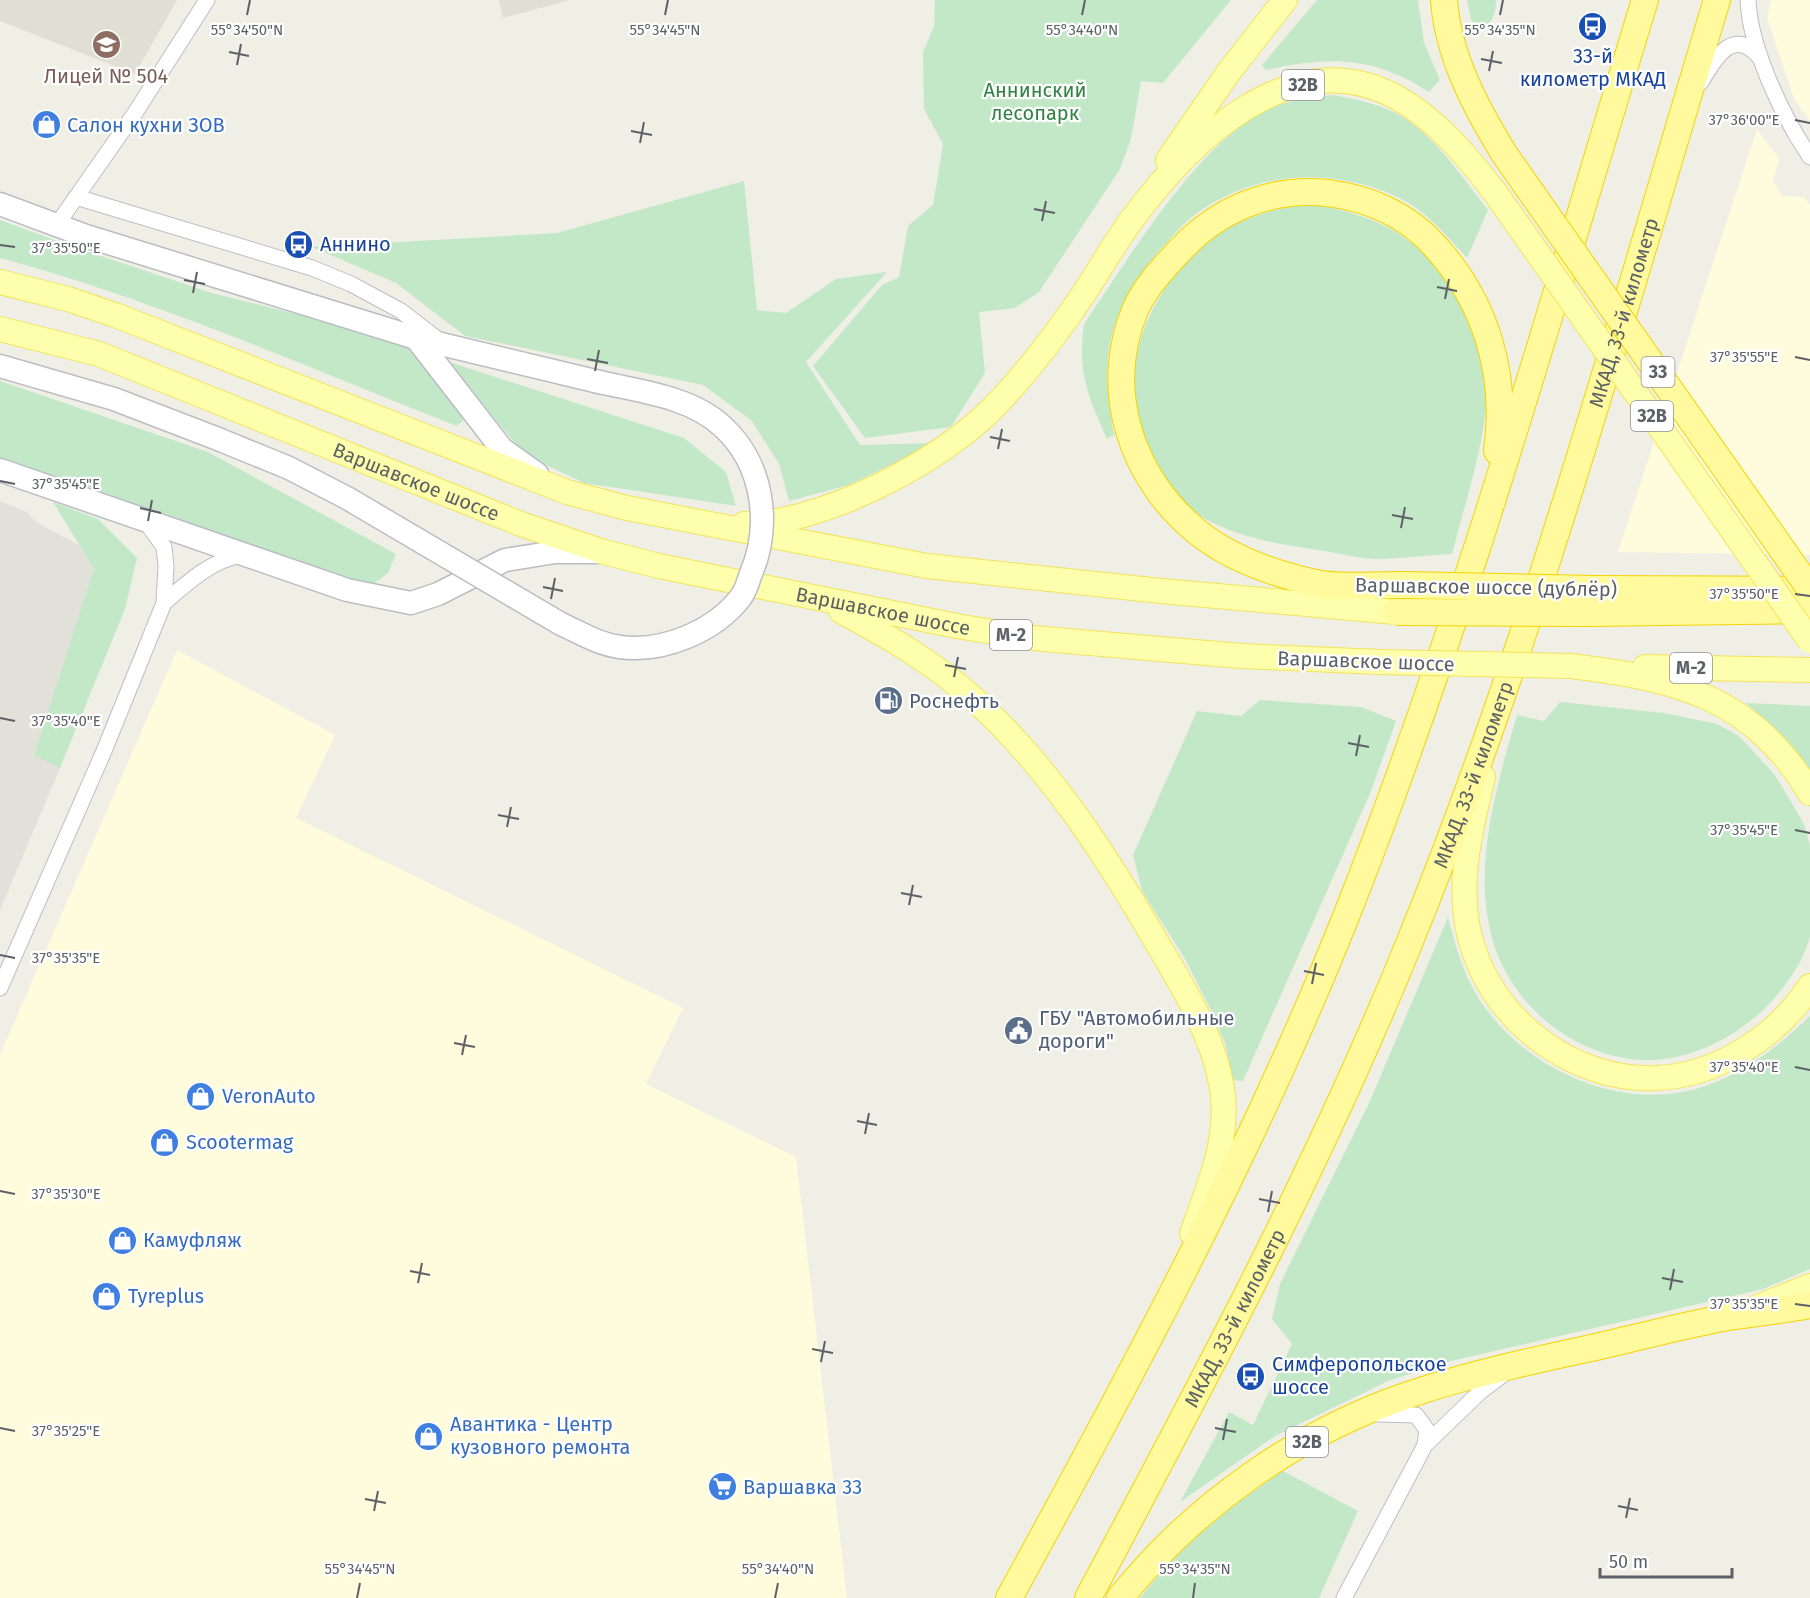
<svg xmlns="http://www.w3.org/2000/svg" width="1810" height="1598" viewBox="0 0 1810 1598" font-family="'Fira Sans',sans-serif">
<rect width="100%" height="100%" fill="#f0efe6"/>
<path fill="#fefcdc" d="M1771,0H1810V121L1794,99L1767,18Z
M1757,129L1779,159L1773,181L1783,196L1804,197L1810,205V555L1618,552Z
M177,650L335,735L296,818L683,1008L646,1084L796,1157L847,1598H0V1055Z"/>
<path fill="#e1e1da" d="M0,501L27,512L36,522L79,545L94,569L77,632L34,755L60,768L0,910Z"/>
<path fill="#e0dfd4" d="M0,0H177L135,74L0,21Z
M499,0H570L503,18Z"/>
<path fill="#c2e8c8" d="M935,0H1231L1163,83L1141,81L1131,139L1120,169L1039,292L1015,308L979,312L985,373L951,427L865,438L813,366L882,285L899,277L908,226L933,205L943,144L924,109L923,52L934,26Z
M1317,0H1418L1424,43L1440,80L1429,92C1373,56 1330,56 1266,70L1262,65Z
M1467,0H1496C1495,15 1494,22 1480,29L1471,20Z
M1334,95C1352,99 1370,102 1387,109C1430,127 1460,175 1488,210L1467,258C1446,235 1425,209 1395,196C1326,165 1244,172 1186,222C1177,230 1169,241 1161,249C1136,277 1115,312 1109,349C1105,379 1109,406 1114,435L1107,439C1088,396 1077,371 1084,324C1127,261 1198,142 1267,110C1289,100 1310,97 1334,95Z
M744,181L757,310L786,313L836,279L887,272L806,362L860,445L935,443L849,485L789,501L779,464L752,421L703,385L465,336L396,283L312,247L557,233Z
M1305,203C1391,216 1440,248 1472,331C1480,351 1488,376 1487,398C1483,451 1465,503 1452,554C1426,555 1400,559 1374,559C1358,558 1341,554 1325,551C1286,545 1247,540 1211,522C1182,507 1159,476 1147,447C1124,389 1132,338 1166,287C1176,272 1189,254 1204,243C1235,220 1269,210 1305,203Z
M0,220L65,244L212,293L409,342L466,418L457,426C309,368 154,299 0,258Z
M446,361L684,438L726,472L736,506L584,483L525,455Z
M0,381L208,452L396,554L388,573L370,587L0,463Z
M53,502L98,519L137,558L125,609L60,768L34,755L94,569Z
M1260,700L1361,707L1396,721L1371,791L1243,1081L1233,1080L1225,1043L1210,1008L1184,957L1142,891L1133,855L1197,711L1241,716Z
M1560,702L1664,713L1717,724L1739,736L1775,775L1804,824L1810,846V936C1803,963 1786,986 1768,1005C1732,1042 1676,1068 1624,1058C1557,1046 1501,991 1489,925C1475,857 1498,781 1517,715L1544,721Z
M1746,703L1810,706V770L1778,732Z
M1448,917C1455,944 1462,970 1476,994C1517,1064 1612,1110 1692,1090C1738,1078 1777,1048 1810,1016V1269L1763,1289L1447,1362L1388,1381L1275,1436L1180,1502L1229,1412L1253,1425L1292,1344L1272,1319L1280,1284L1370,1101Z
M1283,1471L1358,1511L1319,1598H1140C1180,1546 1229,1507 1283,1471Z"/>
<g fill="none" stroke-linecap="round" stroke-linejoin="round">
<defs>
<path id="minor" d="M1748,0C1750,49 1783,117 1810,157
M1701,82C1716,56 1734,26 1761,59
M76,197L312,268L351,284L401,311L437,339
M56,226L135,113L207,0
M164,603C187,583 210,561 241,555
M0,988L104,751L164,603L166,566L164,547L146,522
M1425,1445L1480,1392L1505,1373
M1344,1598L1425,1445L1427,1430L1416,1415L1377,1414"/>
<path id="secondary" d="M0,204L86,236L416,338L595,381
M416,338L502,449L537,474
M0,366L114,399L218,439
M0,470L347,590L411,603L438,594L505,560L555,552H597"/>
<g id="primary">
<path d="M1168,160L1228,73L1285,0"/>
<path d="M0,282L68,299L115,315L567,492L627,508L927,566L1161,591L1396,612"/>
<path id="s1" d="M0,329L99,354L521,524L604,552L659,566L962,627L1033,638L1241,656L1380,662"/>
<path d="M744,524C822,524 941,462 995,406C1024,376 1050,342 1074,308C1094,280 1110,250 1130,222C1188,143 1289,40 1396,97C1436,119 1466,155 1494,191"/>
<path d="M841,611C889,637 936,664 976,701C1052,770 1109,860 1160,948C1186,992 1213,1036 1222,1088C1230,1138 1209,1187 1192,1233"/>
<path d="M1571,666C1676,679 1752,696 1810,793"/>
<path d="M1645,667L1810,670"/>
<path d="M1483,777C1469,834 1454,894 1474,951C1499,1025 1577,1082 1656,1078C1717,1076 1778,1036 1810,986"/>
<path d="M1755,1308L1810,1286"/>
</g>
<g id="trunk">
<path d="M1444,0C1448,56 1476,108 1505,155"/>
<path d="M1405,585C1378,584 1341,589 1315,583C1275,574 1232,559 1200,534C1131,480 1101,389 1136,308C1146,286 1165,266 1181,249C1220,208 1272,187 1328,193C1368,198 1408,215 1435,246C1486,302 1508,375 1497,451"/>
<path d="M1595,589L1810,590"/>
<path d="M1587,613L1810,610"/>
<path d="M1009,1598C1131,1376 1253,1150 1347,914C1465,616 1551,307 1645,0"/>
<path id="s2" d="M1088,1598C1202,1384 1317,1170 1408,946C1534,639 1621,317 1717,0"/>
<path d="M1120,1598C1194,1506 1298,1432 1411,1394C1470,1374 1531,1361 1591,1348C1637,1338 1683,1325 1729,1317C1756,1313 1783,1310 1810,1305"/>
</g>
</defs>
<use href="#minor" stroke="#bdbec4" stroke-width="17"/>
<use href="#secondary" stroke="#bbbdc4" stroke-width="25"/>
<use href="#primary" stroke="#f4e35a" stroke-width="26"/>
<use href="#trunk" stroke="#f6d300" stroke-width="28"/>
<use href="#minor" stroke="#fff" stroke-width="15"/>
<use href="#secondary" stroke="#fff" stroke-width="22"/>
<use href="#primary" stroke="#feffac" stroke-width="24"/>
<use href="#trunk" stroke="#fefa9d" stroke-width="26"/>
<defs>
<path id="secondary-bridge" d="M218,439L289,468L347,498L561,624C581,633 598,644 620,647C663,653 715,631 741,597C745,591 748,583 750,576C772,526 764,464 722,426C690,396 636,391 595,381"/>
<path id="primary-bridge" d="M1494,191L1810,641
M1380,662L1571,666"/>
<path id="trunk-bridge" d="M1505,155L1810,589
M1405,585L1595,589
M1396,612L1587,613"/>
</defs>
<use href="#secondary-bridge" stroke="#bbbdc4" stroke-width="25" stroke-linecap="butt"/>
<use href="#primary-bridge" stroke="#f4e35a" stroke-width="26" stroke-linecap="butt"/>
<use href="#trunk-bridge" stroke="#f6d300" stroke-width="28" stroke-linecap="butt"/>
<use href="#secondary-bridge" stroke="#fff" stroke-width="22"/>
<use href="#primary-bridge" stroke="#feffac" stroke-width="24"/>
<use href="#trunk-bridge" stroke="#fefa9d" stroke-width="26"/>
</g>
<path fill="none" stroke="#5d6066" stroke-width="2" d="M247,15L250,0M665,15L668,0M1082,15L1085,0M1500,15L1503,0M229,52L249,56M1481,59L1502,63M237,65L241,44M1489,71L1493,51M1795,120L1810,123M631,131L652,135M640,143L644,122M1034,209L1055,213M1042,221L1046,201M0,245L15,247M184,280L205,284M1437,287L1457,291M193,293L197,272M1445,299L1449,279M1795,357L1810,360M587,359L608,363M595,371L599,350M990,437L1010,441M998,449L1002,429M0,481L15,484M140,508L161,513M1392,515L1413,519M148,521L152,500M1401,528L1405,507M543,587L563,591M1795,594L1810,596M551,599L555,578M945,665L966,669M954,677L958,657M0,718L15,721M1348,743L1369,747M1356,756L1360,735M498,815L519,819M507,827L511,807M1795,830L1810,833M901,893L922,897M909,905L913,885M0,955L15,958M1304,971L1324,975M1312,984L1316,963M454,1043L475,1047M462,1055L466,1035M1795,1067L1810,1070M857,1121L877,1125M865,1134L869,1113M0,1191L15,1194M1259,1199L1280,1203M1268,1212L1272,1191M410,1271L430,1275M1662,1278L1683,1282M418,1283L422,1263M1670,1290L1674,1269M1795,1304L1810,1306M812,1349L833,1353M821,1362L825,1341M0,1428L15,1431M1215,1428L1236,1432M1223,1440L1227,1419M365,1499L386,1503M1618,1506L1638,1510M374,1511L378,1491M1626,1518L1630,1498M357,1598L360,1583M775,1598L778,1583M1193,1598L1195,1583"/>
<defs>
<symbol id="bus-disc" viewBox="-11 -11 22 22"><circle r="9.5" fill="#1a4fb4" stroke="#fff"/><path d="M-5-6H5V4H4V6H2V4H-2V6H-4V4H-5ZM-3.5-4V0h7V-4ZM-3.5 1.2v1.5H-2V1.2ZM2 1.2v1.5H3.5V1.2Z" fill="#fff"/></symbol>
<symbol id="school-disc" viewBox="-11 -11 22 22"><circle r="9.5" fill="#8d6e63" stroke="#fff"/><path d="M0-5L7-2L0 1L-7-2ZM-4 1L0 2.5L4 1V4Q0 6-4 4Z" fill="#fff"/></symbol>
<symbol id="shop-disc" viewBox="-11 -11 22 22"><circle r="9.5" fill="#3f7fe0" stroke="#fff"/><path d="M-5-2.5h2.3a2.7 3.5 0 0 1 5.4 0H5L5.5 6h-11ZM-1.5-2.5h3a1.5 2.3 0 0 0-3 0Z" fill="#fff"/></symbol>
<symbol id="fuel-disc" viewBox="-11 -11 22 22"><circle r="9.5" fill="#5c6f8a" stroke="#fff"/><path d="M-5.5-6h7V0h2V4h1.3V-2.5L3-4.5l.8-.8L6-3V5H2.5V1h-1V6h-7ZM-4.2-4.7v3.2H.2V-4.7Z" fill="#fff"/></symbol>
<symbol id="civic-disc" viewBox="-11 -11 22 22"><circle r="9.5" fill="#5c6f8a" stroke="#fff"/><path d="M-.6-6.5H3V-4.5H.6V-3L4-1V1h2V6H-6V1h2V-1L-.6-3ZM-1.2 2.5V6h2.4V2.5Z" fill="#fff"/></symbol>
<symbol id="supermarket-disc" viewBox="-11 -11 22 22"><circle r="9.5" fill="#3f7fe0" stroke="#fff"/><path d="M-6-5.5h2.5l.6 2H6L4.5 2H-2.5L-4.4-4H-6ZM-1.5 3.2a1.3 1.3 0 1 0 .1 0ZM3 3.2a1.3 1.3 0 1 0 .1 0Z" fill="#fff"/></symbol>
</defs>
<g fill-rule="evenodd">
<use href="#bus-disc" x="1576" y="10" width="33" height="33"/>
<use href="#school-disc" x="90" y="28" width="33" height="33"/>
<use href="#shop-disc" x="30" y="108" width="33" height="33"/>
<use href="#bus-disc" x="282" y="228" width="33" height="33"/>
<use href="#fuel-disc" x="872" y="684" width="33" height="33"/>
<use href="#civic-disc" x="1002" y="1014" width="33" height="33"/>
<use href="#shop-disc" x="184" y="1080" width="33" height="33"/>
<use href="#shop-disc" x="148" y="1126" width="33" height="33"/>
<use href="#shop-disc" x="106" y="1224" width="33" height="33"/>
<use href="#shop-disc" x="90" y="1280" width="33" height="33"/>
<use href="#bus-disc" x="1234" y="1360" width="33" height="33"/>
<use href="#shop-disc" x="412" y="1420" width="33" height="33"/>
<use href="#supermarket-disc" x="706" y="1470" width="33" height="33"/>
</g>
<g text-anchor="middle" stroke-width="4.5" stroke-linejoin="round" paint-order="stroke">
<g fill="#fff" stroke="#8e9094" stroke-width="1.5">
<rect x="1282" y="70" width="42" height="30" rx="4.5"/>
<rect x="1641.5" y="357" width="33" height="30" rx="4.5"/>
<rect x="1631" y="401" width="42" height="30" rx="4.5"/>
<rect x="990" y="620" width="42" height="30" rx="4.5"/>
<rect x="1670" y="653" width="42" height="30" rx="4.5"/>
<rect x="1286" y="1427" width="42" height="30" rx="4.5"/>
</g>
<g font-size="18" font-weight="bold" fill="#5d6066">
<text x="1303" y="91">32B</text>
<text x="1658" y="378">33</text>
<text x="1652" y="422">32B</text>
<text x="1011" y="641">М-2</text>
<text x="1691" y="674">М-2</text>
<text x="1307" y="1448">32B</text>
</g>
<g font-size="20" fill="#164399" stroke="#fff" text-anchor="start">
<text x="1593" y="63" text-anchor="middle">33-й<tspan x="1593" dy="23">километр МКАД</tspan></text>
<text x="320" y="251">Аннино</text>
<text x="1272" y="1371">Симферопольское<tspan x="1272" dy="23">шоссе</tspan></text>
</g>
<g font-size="20" fill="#785e54" stroke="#fff">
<text x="106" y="83">Лицей № 504</text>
</g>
<g font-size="20" fill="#328143" stroke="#fff">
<text x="1035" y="97">Аннинский<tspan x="1035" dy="23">лесопарк</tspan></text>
</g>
<g font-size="20" fill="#366cbe" stroke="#fff" text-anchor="start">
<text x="67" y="132">Салон кухни ЗОВ</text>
<text x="222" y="1103">VeronAuto</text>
<text x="186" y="1149">Scootermag</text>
<text x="143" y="1247">Камуфляж</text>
<text x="128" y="1303">Tyreplus</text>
<text x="450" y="1431">Авантика - Центр<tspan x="450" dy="23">кузовного ремонта</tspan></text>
<text x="743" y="1494">Варшавка 33</text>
</g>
<g font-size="20" fill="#5d6066" stroke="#fff">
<text dy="7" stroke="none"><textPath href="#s2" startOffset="1396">МКАД, 33-й километр</textPath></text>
<text dy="7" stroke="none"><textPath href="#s1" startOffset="444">Варшавское шоссе</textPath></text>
<text transform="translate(1486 587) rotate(1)" y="7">Варшавское шоссе (дублёр)</text>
<text dy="7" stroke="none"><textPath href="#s1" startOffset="930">Варшавское шоссе</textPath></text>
<text transform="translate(1366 661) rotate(2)" y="7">Варшавское шоссе</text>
<text dy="7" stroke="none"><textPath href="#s2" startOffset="910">МКАД, 33-й километр</textPath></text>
<text dy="7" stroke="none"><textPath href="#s2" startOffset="316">МКАД, 33-й километр</textPath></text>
</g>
<g font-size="20" fill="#4e5e75" stroke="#fff" text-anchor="start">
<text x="909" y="708">Роснефть</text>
<text x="1039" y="1025">ГБУ "Автомобильные<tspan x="1039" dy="23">дороги"</tspan></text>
</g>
</g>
<g font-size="15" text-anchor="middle" fill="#5d6066" stroke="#fff" stroke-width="4.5" stroke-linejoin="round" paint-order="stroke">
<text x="247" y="35">55°34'50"N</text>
<text x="665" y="35">55°34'45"N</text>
<text x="1082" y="35">55°34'40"N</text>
<text x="1500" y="35">55°34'35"N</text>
<text x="1744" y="125">37°36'00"E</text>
<text x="66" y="253">37°35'50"E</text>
<text x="1744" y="362">37°35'55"E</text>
<text x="66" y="489">37°35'45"E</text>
<text x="1744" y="599">37°35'50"E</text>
<text x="66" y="726">37°35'40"E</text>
<text x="1744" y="835">37°35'45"E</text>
<text x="66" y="963">37°35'35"E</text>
<text x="1744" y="1072">37°35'40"E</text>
<text x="66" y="1199">37°35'30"E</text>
<text x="1744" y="1309">37°35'35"E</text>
<text x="66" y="1436">37°35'25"E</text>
<text x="360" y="1574">55°34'45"N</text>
<text x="778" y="1574">55°34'40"N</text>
<text x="1195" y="1574">55°34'35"N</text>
</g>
<path d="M1600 1568v9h132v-9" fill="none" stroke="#5d6066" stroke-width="3"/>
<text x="1609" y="1568" font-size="18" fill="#5d6066" stroke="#ffffff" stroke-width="4.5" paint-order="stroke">50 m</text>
</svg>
